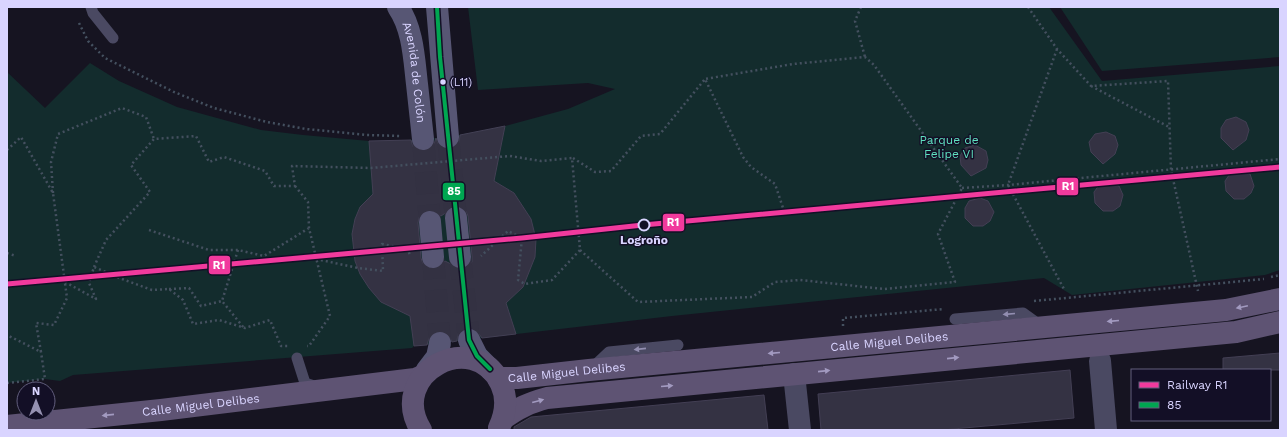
<svg xmlns="http://www.w3.org/2000/svg" width="1287" height="437" viewBox="0 0 1287 437" font-family="'Work Sans',sans-serif">
<rect width="100%" height="100%" fill="#161421"/>
<path fill="#132c2d" d="M468,7H1049L1102,81L1280,66V270L1265,275L1072,295L1044,278L672,316L414,346L412,348L73,375L60,381L45,379L7,383V72L45,108L90,63L119,81L177,107L261,130L303,135L369,141L407,140L448,137L505,126L568,109L615,89L588,83L478,90Z
M1060,7H1280V57L1102,71Z"/>
<path fill="#343243" stroke="#433f54" fill-rule="evenodd" d="M1236,117L1246,122L1249,130L1246,140L1233,150L1221,138V128L1226,120Z
M505,126L494,181L514,193L531,219L536,239L535,257L523,287L506,303L516,334L482,338L476,330L469,328L463,329L458,333L457,341L452,342L448,334L443,331H437L430,335L427,345L414,346L410,316L381,302L369,288L360,274L355,261L352,234L355,219L360,207L373,194L369,141L411,140L413,147L418,151H424L431,149L434,144L436,138L438,144L442,148L449,149L455,147L459,143L460,135ZM454,206L461,207L466,211L468,216L472,256V262L468,267L462,269L455,268L449,263L445,261L440,267L434,269L428,268L423,264L421,258L418,223L419,217L423,212L429,210L436,211L441,216L444,214L449,208Z
M1106,132L1115,136L1118,145L1115,154L1103,164L1091,152L1089,142L1095,134Z
M975,145L986,151L988,160L986,168L971,176L961,165L960,156L965,148Z
M1234,168L1250,174L1254,186L1251,193L1244,199H1234L1226,191L1225,181Z
M1103,180L1119,186L1123,195L1120,206L1113,211H1103L1095,203L1094,192Z
M980,198L988,201L994,212L990,221L983,226H973L965,218V208L969,201Z
M1280,353V370H1223V358Z
M1070,370L1074,418L942,430H821L818,394Z
M764,395L768,430H514V427L531,417Z"/>
<g fill="none" stroke-linecap="round" stroke-linejoin="round">
<path stroke="#333142" stroke-width="22" stroke-dasharray="22 11" stroke-linecap="butt" d="M448,137L456,218
M423,139L430,222
M433,257L440,343
M460,257L469,340"/>
<path stroke="#44505f" stroke-width="2.5" stroke-dasharray="2 3" stroke-linecap="butt" d="M861,7L855,21L865,57
M1028,7L1057,49L1091,86L1168,81L1171,170L1198,291
M79,23L88,41L105,58L174,92L214,108L267,122L306,129L367,135L401,136
M1057,49L1008,185L1065,291
M1091,86L1169,127
M7,150L21,137L53,193L67,298L54,325L36,323L41,352L7,335
M573,158L595,172L611,171L641,136L660,134L705,79L743,157L751,167L775,184L783,208L792,213
M295,186L308,202L309,228L330,316L309,346H307
M962,188L1008,185L1280,159
M53,193L51,162L58,134L122,108L146,117L154,139
M149,230L209,250H238L264,256L309,228
M238,250L222,301L244,328
M580,250L638,302L752,297L775,282L800,280L884,289L955,282L938,234L962,188L874,65L865,57L793,64L705,79
M7,253L16,256
M316,259L358,268L383,271L382,244L408,249L410,256
M94,267L106,240L150,192L131,165L154,139L196,136L209,162L224,157L265,171L274,186H295L292,166L371,168L510,156L541,161L572,158L580,250L552,280L525,284L518,280L522,238L508,231L481,256
M1271,277L1280,275
M65,282L96,299L89,283L94,267L122,279L152,290L169,289L183,300L193,324L219,320L245,328L270,320L281,346H288
M169,289L189,288L201,306L222,301
M1034,301L1264,279
M843,326V318L944,309
M7,383L45,379L41,352"/>
<path stroke="#4a4962" stroke-width="11" d="M91,7L93,13L113,38
M955,319L1023,313L1041,326
M297,358L305,383L317,387
M592,368L609,352L678,345"/>
<path stroke="#4a4962" stroke-width="22" d="M1100,361L1106,430
M794,374L800,430"/>
<g stroke="#575674" stroke-width="22">
<path id="s1" d="M398,7C413,29 414,58 417,84C419,102 421,121 423,139"/>
<path d="M437,7L448,137"/>
<path d="M456,218L460,257"/>
<path d="M430,222L433,257"/>
<path d="M469,340L477,356L490,369"/>
<path d="M427,370L437,357L440,343"/>
</g>
<g stroke="#5e5373" stroke-width="22">
<path id="s2" d="M498,378H517L589,370L1226,310L1280,299"/>
<path d="M503,419C518,408 529,403 547,398L1236,332L1280,322"/>
<path id="s3" d="M7,426L161,410L415,379L422,376"/>
<path d="M421,430C386,373 474,327 501,384C508,399 506,413 499,428"/>
</g>
<defs>
<path id="bus-1" d="M437,7L440,57L469,340L477,356L490,369"/>
</defs>
<use href="#bus-1" stroke="#130f26" stroke-width="7"/>
<use href="#bus-1" stroke="#00a651" stroke-width="4"/>
<defs>
<path id="rail-1" d="M7,284L522,238L643,225L1280,167"/>
</defs>
<use href="#rail-1" stroke="#130f26" stroke-width="8"/>
<use href="#rail-1" stroke="#f13a9d" stroke-width="5"/>
</g>
<defs><path id="oneway-solid" d="M-6-.8H1V-3.2L6.5 0L1 3.2V.8H-6Z"/></defs>
<g fill="#a29ac0">
<use href="#oneway-solid" transform="translate(1242 307) rotate(168)"/>
<use href="#oneway-solid" transform="translate(1113 321) rotate(175)"/>
<use href="#oneway-solid" transform="translate(774 353) rotate(175)"/>
<use href="#oneway-solid" transform="translate(953 358) rotate(-6)"/>
<use href="#oneway-solid" transform="translate(824 371) rotate(-6)"/>
<use href="#oneway-solid" transform="translate(667 386) rotate(-5)"/>
<use href="#oneway-solid" transform="translate(538 401) rotate(-15)"/>
<use href="#oneway-solid" transform="translate(108 415) rotate(174)"/>
</g>
<g fill="#928eb0">
<use href="#oneway-solid" transform="translate(1009 314) rotate(175)"/>
<use href="#oneway-solid" transform="translate(640 349) rotate(174)"/>
</g>
<circle fill="#d9d4ff" stroke="#130f26" stroke-width="1.5" cx="443" cy="82" r="3.5"/>
<circle fill="#130f26" stroke="#d9d4ff" stroke-width="2" cx="644" cy="225" r="5.5"/>
<g text-anchor="middle" stroke-width="3" stroke-linejoin="round" paint-order="stroke">
<g font-size="11" fill="#d9d4ff" stroke="#130f26" text-anchor="start">
<text x="450" y="86">(L11)</text>
</g>
<g font-size="12" fill="#d9d4ff" stroke="#130f26">
<text dy="4" stroke="none"><textPath href="#s1" startOffset="68">Avenida de Colón</textPath></text>
<text dy="4" stroke="none"><textPath href="#s2" startOffset="393">Calle Miguel Delibes</textPath></text>
<text dy="4" stroke="none"><textPath href="#s2" startOffset="69">Calle Miguel Delibes</textPath></text>
<text dy="4" stroke="none"><textPath href="#s3" startOffset="195">Calle Miguel Delibes</textPath></text>
</g>
<g font-size="12" fill="#5fe0c0" stroke="#130f26">
<text x="949" y="144">Parque de<tspan x="949" dy="14">Felipe VI</tspan></text>
</g>
<g font-size="12" font-weight="bold" fill="#d9d4ff" stroke="#130f26">
<text x="644" y="244">Logroño</text>
</g>
</g>
<g stroke="#130f26" stroke-width="1.5">
<rect x="1056" y="177" width="23" height="19" rx="4" fill="#f13a9d"/>
<rect x="442" y="182" width="23" height="19" rx="4" fill="#00a651"/>
<rect x="662" y="213" width="23" height="19" rx="4" fill="#f13a9d"/>
<rect x="208" y="255" width="23" height="20" rx="4" fill="#f13a9d"/>
</g>
<g font-size="11" text-anchor="middle" font-weight="bold" fill="#fff">
<text x="1068" y="190">R1</text>
<text x="454" y="195">85</text>
<text x="673" y="226">R1</text>
<text x="219" y="269">R1</text>
</g>
<rect width="1287" height="437" fill="none" stroke="#d9d4ff" stroke-width="16"/>
<rect x="1131" y="369" width="140" height="52" fill="#130f26" stroke="#625e7d"/>
<rect x="1139" y="382" width="20" height="6" fill="#f13a9d" stroke="#625e7d"/>
<text x="1167" y="389" font-size="12" fill="#d9d4ff">Railway R1</text>
<rect x="1139" y="402" width="20" height="6" fill="#00a651" stroke="#625e7d"/>
<text x="1167" y="409" font-size="12" fill="#d9d4ff">85</text>
<g transform="translate(36 401)"><circle r="19" fill="#130f26" stroke="#625e7d"/>
<path d="M0-3L7 15L0 10L-7 15Z" fill="#9591b1"/>
<text y="-6" font-size="11" font-weight="bold" text-anchor="middle" fill="#d9d4ff">N</text>
</g>
</svg>
